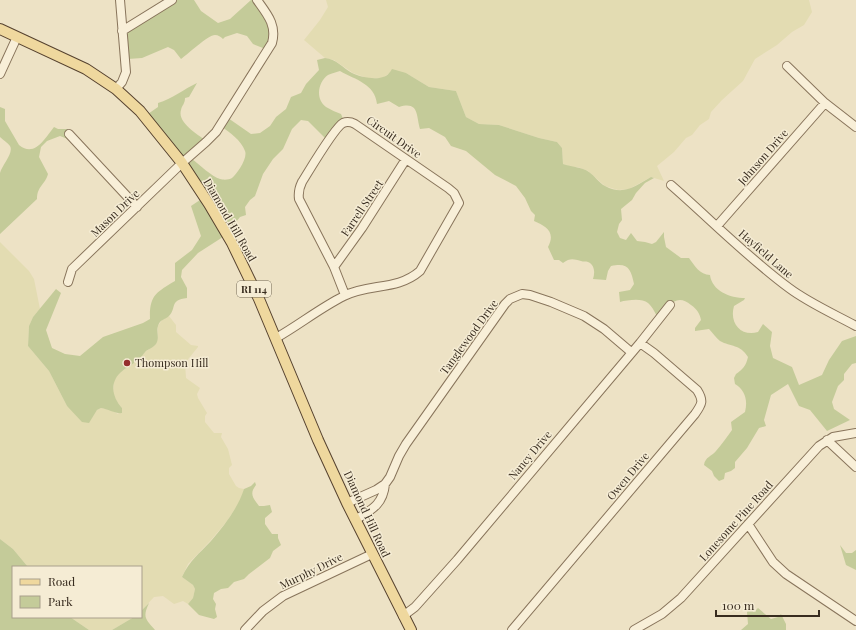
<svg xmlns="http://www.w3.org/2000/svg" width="856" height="630" viewBox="0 0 856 630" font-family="'Playfair Display',serif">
<rect width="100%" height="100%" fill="#ede2c5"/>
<path fill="#e3dcb2" d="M326,0H809L812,12L804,25L792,32L777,45L755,59L743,81L722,100L711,112L709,119L700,125L692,135L686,138L674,152L657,166L664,181L651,177L629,189L618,190L605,186L588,171L578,167H571L563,164L562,148L557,142L539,138L499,125L479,124L466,117L456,91L429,87L406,73L388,74L383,78H367L353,73L334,60L325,58L304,40L320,20L328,7Z
M0,242L29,271L34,279L40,309L33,317L29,326L28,346L49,371L67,406L89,422L97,410L101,408L111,410L118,414L122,408L118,403L113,395L114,381L119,373L137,361L145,352L155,345L158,339V326L162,320L169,316L176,325V332L191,345L198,346V347L185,363L186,378L200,388L197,394L198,398L207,413L205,416V422L214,433H222L221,437L228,449L232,465L229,468V474L236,486L239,488L244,489L241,500L227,521L211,540L188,564L182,577L193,585L195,589L193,598L188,604L183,601L174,604L163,596L154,597L141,611V567H28L13,549L0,539Z
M70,617H134L112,630H89Z"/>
<path fill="#c4cb99" d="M172,0H194L201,11L218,23L230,19L251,0H255L271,22L268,50L253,44L247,36L237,33L225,37L223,39C221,37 218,35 215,35C208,35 188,54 181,59L174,50L168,47L142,58L128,59L122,33Z
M325,58C336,59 343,68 352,73C360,77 375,80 383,77C388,76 390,72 392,69L406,73L429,87L456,91L466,117L479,124L499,125L539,138L557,142L562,148L563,164C571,167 582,167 589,172C595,176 599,183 605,186C624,196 635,186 651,177L654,178L645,183L636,193L632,200L621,209L622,220L619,224L617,232L620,238L626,240L631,233L637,241L645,242L652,244L656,242L664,232V237L666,247L681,258H689C694,265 700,275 710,275C712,291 730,298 745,298L744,300L734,306C729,323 741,337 758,332L763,324L772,332L770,346L773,358L792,367L799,385L822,375L829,360L842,341L856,336V363L852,364L844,374V380L838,386L832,402L834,409L850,420L827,431L810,410L799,406L788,384L771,395L764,420L766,426L759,428L747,448L735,462V468L731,471L725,473L724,479L719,481L714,476L712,471L704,465C705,457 712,456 716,451C722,444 727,437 732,430L731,422L745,412C748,400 745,390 735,384L734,378L736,374C743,369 746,366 748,357C740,344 731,347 720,341C716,338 712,332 709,329L695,331V328L701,320C700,314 697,309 691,305C676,292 667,307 659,320C656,315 653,307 648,303C642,298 628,300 620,302L619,292L630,290L634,284C631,269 628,262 611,266L608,271L606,280L593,279C595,273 595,265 588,262C586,261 583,262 581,261C573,259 570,258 563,263L559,260H554L548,247C556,232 546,226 534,221L535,215L531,211L525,198L516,186L495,175L466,151L451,146L445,137L429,128L420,129C416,115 419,101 399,107L389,101L377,104C375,84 356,80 340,71C337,72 332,73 328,75C318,82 315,99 326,107C331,110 336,112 341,114L346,126L339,131L329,142L308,121L301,120L292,129L283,149L273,159L263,174L255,196L250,200L245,207L246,215L240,217L226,235L198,253L182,270L181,277L187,288V298C169,300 177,308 169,316C165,320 160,319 158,326C156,332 160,338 156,344C154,347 149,349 146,351C143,354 141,358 138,360C132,365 125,368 120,373C109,384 113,398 122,408V413C116,414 108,409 101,408L97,410L89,423L82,422L67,406L49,371L28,346L29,326L33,317L56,289L61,293L46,330L52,348L65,354L80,356L103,337L143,323L150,319C149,295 157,292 175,281V263L192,250L201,236L191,206L203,198L145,116L158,107V103C172,99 184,89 197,83L189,97L185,98C185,104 182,105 181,110C177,123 199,135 208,142L192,159C199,164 212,177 220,179C223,180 229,180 232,178C237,174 248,158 245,151C241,140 230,133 221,126L228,118L251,134L260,133L270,126L276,117L286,109L291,97L301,93L306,84L319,70L317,60Z
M0,107L5,109V121L19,145C35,158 45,138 54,127L58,129H67L73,141L60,136L47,141L41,147L39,157L48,174C45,185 37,186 37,199L0,234V173C2,165 14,153 10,146C8,143 3,140 0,137Z
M255,482L256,485C249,494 253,498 259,506H264L270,505L272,512L265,518V524L272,534H278V538L281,545L273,551L270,558L249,574L244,579L234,582L228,588L221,589L214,593L213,599L216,604L215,609L217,617L214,619L199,615L188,604L193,598L195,589L193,585L182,577C190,560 199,554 211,541C224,526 238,508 244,489L251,486Z
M0,539L13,549L28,567H13V617H70L89,630H0Z
M840,545L846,553H852L856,550V570L846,565Z
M149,603C142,618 146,619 155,630H112L134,617H141V611Z
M758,608L771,619L778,617L781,614L786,624V630H741L748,624L747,612L749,609L754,612Z"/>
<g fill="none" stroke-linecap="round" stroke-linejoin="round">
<defs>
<path id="minor" d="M122,31L172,0
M787,66L825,103L856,127
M0,74L17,37
M116,89L122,82L126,72L120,0
M69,134L137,207
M671,185C710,219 747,257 789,288C809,303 834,314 856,326
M717,226L825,103
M334,267L362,228L406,159
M68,282L72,269L182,163L206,142L216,132L272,43C277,25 267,14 257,0
M276,338C299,325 320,308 344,296C369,283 397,291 420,271L459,203L454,193L448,188L355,124C351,122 348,121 343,123C334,128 309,171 302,182C299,188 298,192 299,199L334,267L345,295
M827,440L856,467
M347,503L376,490L385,484L390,477L399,456L406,444L505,304L510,299L522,294L530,295L551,302L584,316L604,329L631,352
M355,520C371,510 383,505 385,484
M748,524L773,562L786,574L856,621
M403,616L415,607L457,560L640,343L670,305
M245,630L263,611L283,596L372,554
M512,630L695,414C702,404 704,401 697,390L654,353L640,343
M634,630L662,614L681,598L819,446L833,437L856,433"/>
<path id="major" d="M0,29L86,69L116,89L140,111L182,163L209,204L232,243L259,299L318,440L347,503L411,630"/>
</defs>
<use href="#minor" stroke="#88745b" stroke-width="10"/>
<use href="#major" stroke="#56422f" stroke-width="12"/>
<use href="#minor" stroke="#f8efd8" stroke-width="8"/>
<use href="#major" stroke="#efd89e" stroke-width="10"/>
</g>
<circle fill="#952f2d" stroke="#f5ecd4" stroke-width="1.5" cx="127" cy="363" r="4"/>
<g text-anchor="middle" stroke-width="3" stroke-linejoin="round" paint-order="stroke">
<rect fill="#f5ecd4" stroke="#716655" stroke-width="1" x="237" y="281" width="34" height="16" rx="3"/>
<g font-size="10" font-weight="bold" fill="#382c1f">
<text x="254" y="293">RI 114</text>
</g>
<g font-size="11" fill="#382c1f" stroke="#f5ecd4">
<text transform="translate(394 137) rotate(35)" y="4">Circuit Drive</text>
<text transform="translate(763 157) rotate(-49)" y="4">Johnson Drive</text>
<text transform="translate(362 208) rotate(-56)" y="4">Farrell Street</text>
<text transform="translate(115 213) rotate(-44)" y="4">Mason Drive</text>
<text transform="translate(230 220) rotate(60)" y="4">Diamond Hill Road</text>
<text transform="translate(766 254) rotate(41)" y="4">Hayfield Lane</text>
<text transform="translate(469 337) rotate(-54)" y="4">Tanglewood Drive</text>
<text transform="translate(530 455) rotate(-50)" y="4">Nancy Drive</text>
<text transform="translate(628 476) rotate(-50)" y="4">Owen Drive</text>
<text transform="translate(367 514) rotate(65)" y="4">Diamond Hill Road</text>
<text transform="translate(736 521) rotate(-48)" y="4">Lonesome Pine Road</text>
<text transform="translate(311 571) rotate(-26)" y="4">Murphy Drive</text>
</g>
<g font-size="11" fill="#382c1f" stroke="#f5ecd4" text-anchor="start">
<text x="135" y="367">Thompson Hill</text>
</g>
</g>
<rect x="12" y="566" width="130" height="52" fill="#f5ecd4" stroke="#a99f8c"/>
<rect x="20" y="579" width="20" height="6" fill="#efd89e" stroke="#a99f8c"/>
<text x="48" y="586" font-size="12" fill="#382c1f">Road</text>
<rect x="20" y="596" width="20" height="12" fill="#c4cb99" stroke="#a99f8c"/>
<text x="48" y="606" font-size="12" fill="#382c1f">Park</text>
<path d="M716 610v6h103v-6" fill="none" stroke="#382c1f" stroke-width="2"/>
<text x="722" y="610" font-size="12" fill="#382c1f" stroke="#f5ecd4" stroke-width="3" paint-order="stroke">100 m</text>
</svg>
